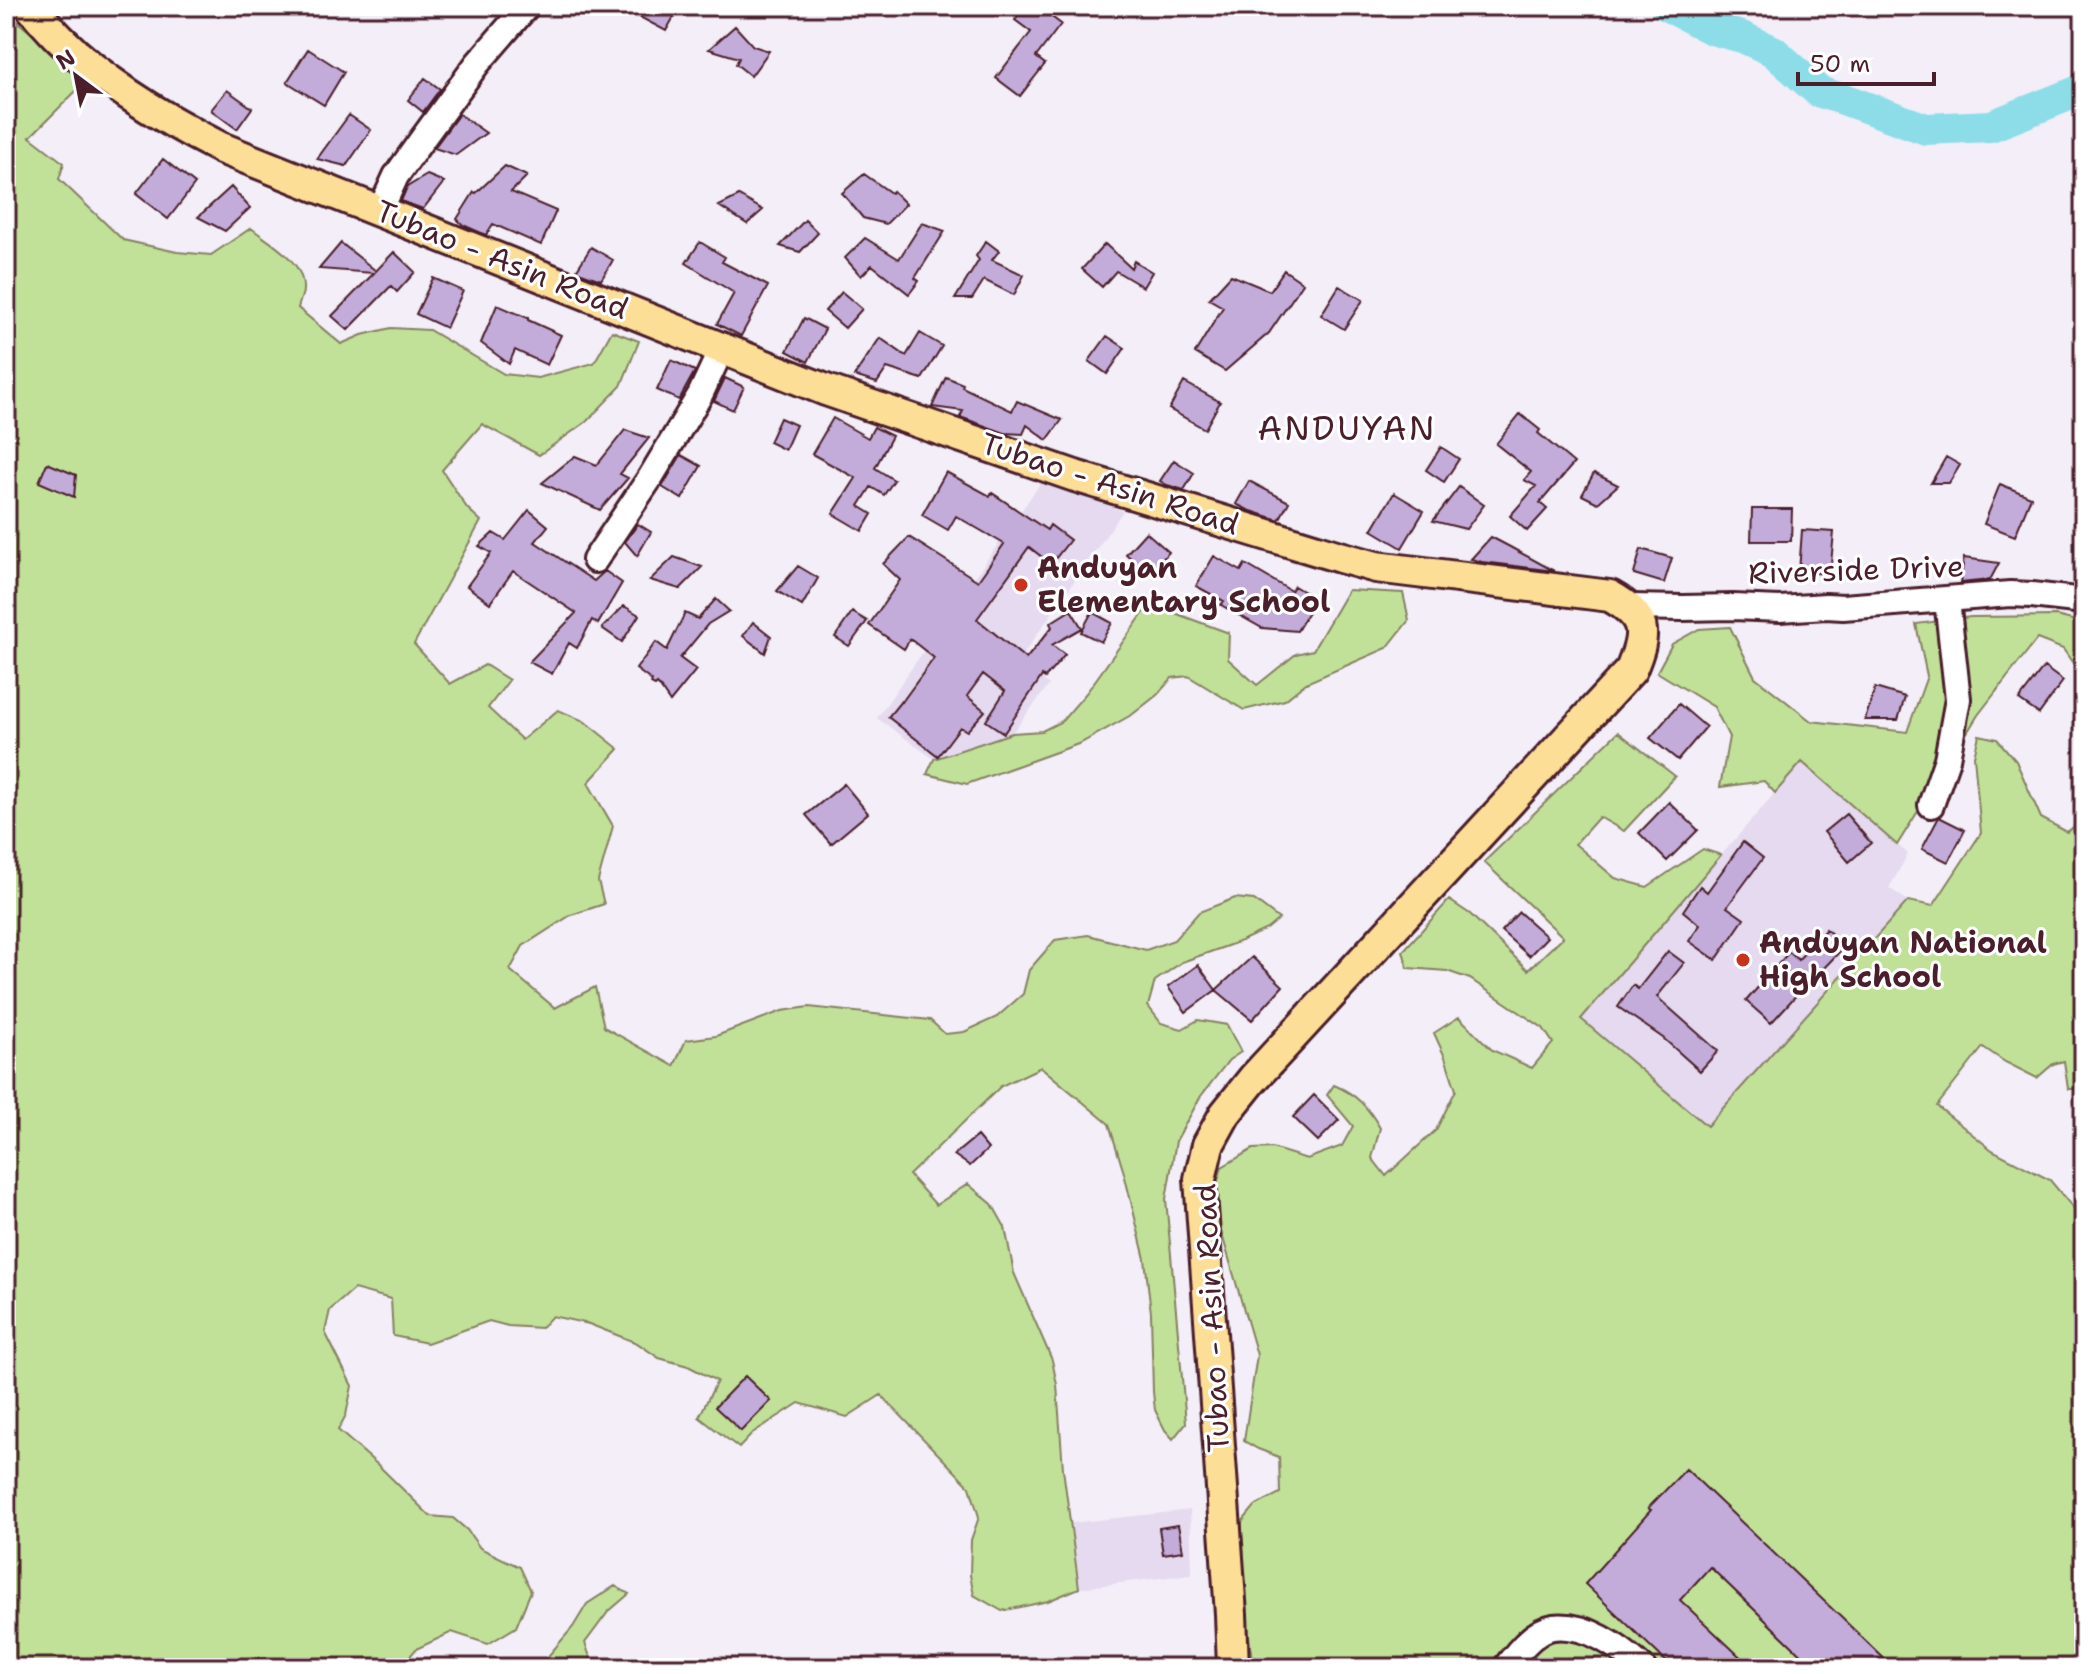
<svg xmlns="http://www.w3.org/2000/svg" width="2090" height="1674" viewBox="0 0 2090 1674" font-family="'Shantell Sans',sans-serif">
<rect width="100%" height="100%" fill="#f3eef8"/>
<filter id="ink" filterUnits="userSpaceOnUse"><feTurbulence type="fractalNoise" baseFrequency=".0125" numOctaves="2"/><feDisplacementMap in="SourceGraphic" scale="16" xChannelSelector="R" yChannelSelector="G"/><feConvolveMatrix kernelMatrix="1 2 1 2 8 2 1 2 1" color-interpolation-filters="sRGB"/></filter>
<g filter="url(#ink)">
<path fill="#e5daef" d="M1042,481L1123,511L1020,659L1049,685L1012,733L934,759L877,718Z
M1802,761L1908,854L1889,888L1908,901L1707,1126L1581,1019Z
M1190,1510L1192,1574L1079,1588L1071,1523Z"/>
<path fill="#c1e199" stroke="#868062" stroke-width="2" d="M6,12L87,80L30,137L64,163L59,179L123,240L177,252L211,255L251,228C270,243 305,261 303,290C303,295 299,303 298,308L341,344L362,335L391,328L429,330L504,374L538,378L594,363L612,331L639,341L621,386L586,422L539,455L482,424L442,470L467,508L481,521L414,644L450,684L485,665L509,680L488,708L522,740L558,710L584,721L619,749L588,783L613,826L598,881L604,904L571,915L523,946L510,970L555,1008L595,987L604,1027L674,1066L686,1040L716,1036L782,1011L809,1007L930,1020L945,1034L964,1032L997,1017L1023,994L1029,970L1055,940L1088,935L1146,950L1174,940L1199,912L1235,898L1254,900L1279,919L1267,929L1241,941L1182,962L1155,981L1148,1006L1161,1023L1182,1029L1198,1020L1227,1025L1241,1052L1229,1060L1201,1096L1176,1141L1166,1199L1186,1423L1173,1439L1165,1430L1155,1410L1153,1392L1151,1313L1145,1259L1124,1173L1109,1124L1041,1067L1001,1086L909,1175L936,1205L968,1184L992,1204L1005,1227L1014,1273L1052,1360L1057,1385L1063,1469L1079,1588L1048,1601L1002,1611L974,1595L970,1575L971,1540L979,1517L970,1487L881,1395L847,1417L799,1403L754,1432L739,1448L699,1417L717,1381L688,1366L659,1358L637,1343L589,1324L552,1316L541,1328L508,1326L489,1321L427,1343L393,1336L391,1299L354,1289L330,1310L325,1332L352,1386L346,1415L338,1430L378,1465L430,1516L453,1518L467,1530L480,1548L520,1567L531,1591L516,1627L488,1644L452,1632L416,1649L400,1668H6V940L9,930L6,920Z
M1348,590L1403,593L1409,620L1387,648L1306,683L1285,700L1244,710L1188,676L1172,678L1157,695L1133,714L1081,743L967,784L927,774L934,759L1012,733L1042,731L1062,721L1087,692L1150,604L1229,633L1228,659L1257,685L1296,654L1313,650Z
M2056,616L2084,623V679L2063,649L2037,639L1978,715L1897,845L1802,762L1775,793L1764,781L1720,787L1729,737L1714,707L1657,672L1672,644L1699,629L1730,627L1755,677L1811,721L1907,732L1927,676L1916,624L1971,617Z
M1618,732L1675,776L1624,831L1599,817L1575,844L1615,878L1647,887L1703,849L1721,855L1581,1019L1707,1126L1908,901L1933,906L1981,833L1974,756L1979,735L1997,739L2016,761L2041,818L2067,832L2084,819V1082L2076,1089H2068L2064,1061L2053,1064L2037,1078L2005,1062L1983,1047L1937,1106L1992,1150L2050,1180L2084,1221V1668H1253L1240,1562L1242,1522L1255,1506L1280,1493L1279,1457L1258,1449L1244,1441L1257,1355L1212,1200L1222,1167L1253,1149L1272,1148L1307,1159L1342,1146L1353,1126L1327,1095L1334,1085C1356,1094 1368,1107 1380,1128L1372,1158L1386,1176L1436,1130L1456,1090L1445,1057L1434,1033L1459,1017L1492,1050L1532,1068L1553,1043L1543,1028L1470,979L1447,971L1408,968L1403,951L1449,900L1470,914L1528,970L1563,937L1484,862Z
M615,1586L629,1594L608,1612L585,1643L594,1668H538L573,1627L587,1604Z"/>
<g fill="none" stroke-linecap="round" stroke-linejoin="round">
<path stroke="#8ddde9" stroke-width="32" d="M1668,6L1712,29L1742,37L1773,51L1819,92L1843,99L1926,129L1991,126L2084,89"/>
</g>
<path fill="#c4acda" stroke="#4a1f2b" stroke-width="2" d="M619,6H680L666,31Z
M1026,6H1037L1061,24L1036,57L1045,64L1020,96L996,78L1031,32L1015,20Z
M735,26L753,46L769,51L751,76L736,64L739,58L709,49Z
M308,49L344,72L324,105L287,82Z
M425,78L440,89L423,112L408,100Z
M227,90L252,108L237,129L211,110Z
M459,114L486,133L456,155L434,148Z
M349,115L371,130L346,166L317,159Z
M163,159L195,184L168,219L136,194Z
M505,166L527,176L511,192L556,211L541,245L493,224L486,235L463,225L457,219L474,192L476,193Z
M864,174L891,193L893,191L906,204L886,224L863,218L842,193Z
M427,175L444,182L423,209L401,201L407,187Z
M231,187L250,208L225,231L198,217Z
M739,196L763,210L747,224L719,206Z
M805,220L818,233L800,252L780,246Z
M922,223L945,231L915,278L919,281L909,294L872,265L861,276L845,258L865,238L899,259Z
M986,241L999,251L992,260L1024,275L1014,295L984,280L972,299H955L979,260L976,256Z
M700,242L725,257L722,262L768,286L741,336L717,324L734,293L686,263Z
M341,243L376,271L394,252L415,272L397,292L391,286L348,330L332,316L374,273L319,269Z
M1105,244L1131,268L1134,261L1152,272L1143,287L1116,271L1102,287L1082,269Z
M591,247L613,260L601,280L576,271Z
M1284,270L1303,283L1269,333L1225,371L1195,353L1223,307L1209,299L1231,275L1270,291Z
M433,278L463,291L446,328L416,314Z
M1339,286L1363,300L1344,329L1321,315Z
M842,292L862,309L845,328L825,311Z
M497,305L528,318V320L561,335L547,365L515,350L509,364L481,343Z
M804,318L825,329L808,362L787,351Z
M920,333L942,346L922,379L887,368L877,383L854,376L880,338L906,356Z
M1107,336L1125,348L1107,374L1089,361Z
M671,360L695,371L679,400L657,390Z
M946,377L963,384L962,387L1012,411L1017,401L1062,420L1047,440L1027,425L1023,434L1005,433L960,417L963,411L932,407Z
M725,378L744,387L733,410L714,401Z
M1184,382L1220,402L1205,429L1169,409Z
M1520,414L1540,430L1538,433L1574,463L1540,503L1547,509L1527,531L1510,516L1536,486L1524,480L1531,472L1496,444Z
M780,418L796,425L785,450L769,442Z
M833,418L868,438L874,427L892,436L875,468L894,480L884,495L871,487L859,506L872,514L862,531L833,514L856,478L812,454Z
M625,430L649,438L620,474L628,478L600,510L542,483L575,456L597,465Z
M1441,447L1459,459L1444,482L1426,470Z
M681,455L701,466L682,499L662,487Z
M1946,457L1960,465L1949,483H1931Z
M1174,460L1194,473L1184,490L1167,485L1160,481Z
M47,463L76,475L74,497L39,482Z
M946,472L990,496L992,493L1047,530L1050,525L1070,540L1051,564L1029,547L977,619L1026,659L1052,627L1050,623L1071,610L1082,628L1052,645L1065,655L1045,678L1042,676L1004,733L986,721L1005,691L983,674L967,696L985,711L967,731L960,727L938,756L888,717L901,701L902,702L934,658L910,639L904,649L869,625L900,580L883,564L909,537L978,581L1004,544L956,516L948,530L922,515Z
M1594,473L1618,485L1598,503L1582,495Z
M1249,481L1289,502L1279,520L1248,510L1236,504Z
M2000,484L2031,497L2015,536L1984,524Z
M1459,487L1484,505L1466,529L1433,521Z
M1394,493L1424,511L1402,548L1372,530Z
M1752,509H1792L1791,541H1751Z
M529,510L548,526L535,542L594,581L605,571L622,583L598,624L592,620L577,648L569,643L552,674L529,662L576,613L513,571L490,603L467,586L491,553L479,546L493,533L505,540Z
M638,524L651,532L637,556L625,542Z
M1802,530L1834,532L1830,574L1799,572Z
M1146,532L1169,552L1149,574L1126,554Z
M1491,537L1510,547L1554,571L1482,562L1471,559Z
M1641,549L1672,558L1664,583L1634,574Z
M1214,556L1241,571L1245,564L1291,591L1294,586L1316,599L1297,631L1262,628L1221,605L1224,601L1196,586Z
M674,557L702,567L680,589L650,580Z
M1964,558L1999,563L1990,580L1960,583Z
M798,566L818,578L802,606L777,591Z
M716,599L729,611L708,624L680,658L696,670L670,702L659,686L657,684L655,686L651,684L652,681L636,669L656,642L667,650L685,613L698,619Z
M624,606L639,615L622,642L602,628Z
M852,612L867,621L849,646L835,637Z
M1092,612L1112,623L1101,642L1081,632Z
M753,622L771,636L765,653L743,636Z
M2044,667L2063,681L2039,714L2019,700Z
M1875,688L1905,697L1898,720H1865Z
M1679,704L1706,727L1678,760L1650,738Z
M844,784L868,813L831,844L806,815Z
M1669,802L1698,830L1667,861L1639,833Z
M1846,814L1871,843L1849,862L1824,832Z
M1939,817L1965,830L1948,862L1922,849Z
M1743,842L1763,858L1727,907L1744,919L1716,960L1689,941L1700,925L1683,911L1700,886L1707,892Z
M1519,912L1547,937L1529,956L1501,931Z
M1826,929L1845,946L1821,971L1819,970L1771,1023L1746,1001L1789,952L1798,960Z
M1668,951L1684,963L1657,997L1718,1051L1700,1071L1663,1038L1618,1007L1633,985L1638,989Z
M1252,957L1283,986L1252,1020L1216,990Z
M1198,965L1216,990L1186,1012L1168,987Z
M1314,1095L1339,1120L1318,1141L1293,1117Z
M977,1136L988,1149L970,1166L954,1155Z
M745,1376L771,1401L741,1431L715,1407Z
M1686,1469L1894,1668H1815L1710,1567L1680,1600L1752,1668H1673L1585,1584L1651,1510L1648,1508Z
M1178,1525L1183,1551L1163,1554L1159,1528Z"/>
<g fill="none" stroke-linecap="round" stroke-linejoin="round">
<defs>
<path id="minor" d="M380,211L396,176L423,138L477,64L527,6
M595,560L650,478L700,395L722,348
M1630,607L1683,608L1733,607L1780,609L1826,606L1843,607L2010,594L2032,595L2084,601
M1931,805L1947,759L1958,699L1947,600
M1505,1668C1516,1654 1534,1630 1553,1627C1587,1623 1619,1647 1643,1668"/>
<path id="major" d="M30,6C40,17 49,28 60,39C105,84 164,119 221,148L826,390L1075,476L1340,557L1376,567L1610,596C1647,617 1647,632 1631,670L1253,1079L1225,1114L1208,1145L1200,1179L1231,1614L1233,1668"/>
</defs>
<use href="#minor" stroke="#4a1f2b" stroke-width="30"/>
<use href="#major" stroke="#4a1f2b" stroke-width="36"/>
<use href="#minor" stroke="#fff" stroke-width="24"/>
<use href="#major" stroke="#fcde96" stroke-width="30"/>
</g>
</g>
<g fill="#c8321e" stroke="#fff" stroke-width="3">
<circle cx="1021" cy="585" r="8"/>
<circle cx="1743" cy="960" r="8"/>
</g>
<g text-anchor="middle" stroke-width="6" stroke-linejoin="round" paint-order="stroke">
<g font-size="30" fill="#4a1f2b" stroke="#fff">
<text transform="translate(502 260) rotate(22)" y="10">Tubao - Asin Road</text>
<text transform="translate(1110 484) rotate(18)" y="10">Tubao - Asin Road</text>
<text transform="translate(1856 570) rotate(-2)" y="10">Riverside Drive</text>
<text transform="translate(1212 1318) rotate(-93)" y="10">Tubao - Asin Road</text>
</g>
<g font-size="30" font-weight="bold" fill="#4a1f2b" stroke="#fff" text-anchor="start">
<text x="1037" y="578">Anduyan<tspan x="1037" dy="34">Elementary School</tspan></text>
<text x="1759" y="953">Anduyan National<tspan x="1759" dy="34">High School</tspan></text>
</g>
<g font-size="34" letter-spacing="2" fill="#4a1f2b" stroke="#fff">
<text x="1347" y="440">ANDUYAN</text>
</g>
</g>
<rect width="2090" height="1674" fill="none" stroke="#fff" stroke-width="32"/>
<rect x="16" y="16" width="2058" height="1642" fill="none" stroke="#4a1f2b" stroke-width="3" filter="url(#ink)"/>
<g transform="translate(76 76) rotate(328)" stroke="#ffffff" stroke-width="6" paint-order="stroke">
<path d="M0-6L14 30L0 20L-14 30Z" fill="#4a1f2b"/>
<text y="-12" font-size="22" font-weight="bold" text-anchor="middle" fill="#4a1f2b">N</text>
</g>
<path d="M1798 72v12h136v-12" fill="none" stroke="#4a1f2b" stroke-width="4"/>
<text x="1810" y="72" font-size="24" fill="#4a1f2b" stroke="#ffffff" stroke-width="6" paint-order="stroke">50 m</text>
</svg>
